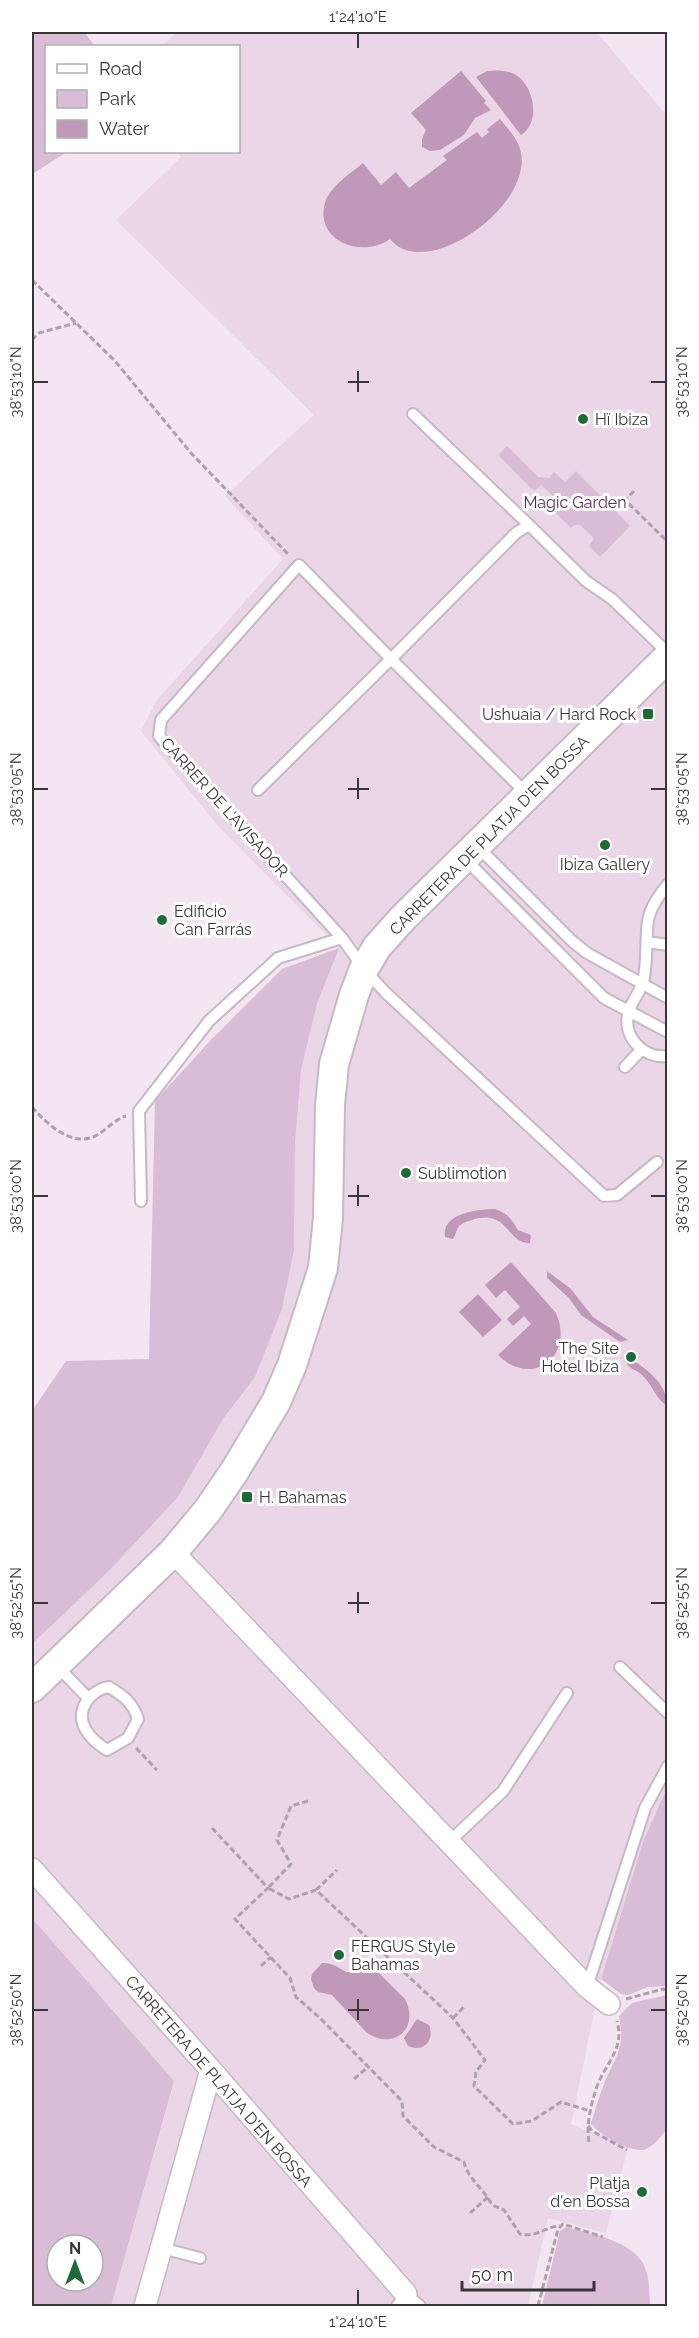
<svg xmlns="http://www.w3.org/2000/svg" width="699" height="2338" viewBox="0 0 699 2338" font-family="Raleway,sans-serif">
<rect width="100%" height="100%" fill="#f3e5f1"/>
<path fill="#ebd6e8" d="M178,32H597L668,117V1788L643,1842L601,1979L571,2124L628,2147L606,2233L548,2218L528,2306H111L174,2082L32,1918V1644L108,1572L178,1497L223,1419L255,1377L282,1309L294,1250L295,1144L301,1070L317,1004L339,948L218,826L141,731L156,701L283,559L225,496L314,415L116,220L181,157L176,152H238V46H161Z"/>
<path fill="#d9bcd5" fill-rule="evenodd" d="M32,32H84L95,46H46V152H67L32,174Z
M507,446L538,477L549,478L554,472L565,482L576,471L630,526L600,557L589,546L593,540V537L580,525H575L571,528L549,506L554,501V497L541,485L534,491L498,455Z
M339,948L317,1004L301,1070L295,1144L294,1250L282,1309L255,1377L223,1419L178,1497L108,1572L32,1644V1411L66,1361L149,1359L155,1101L210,1041L282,969Z
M667,1788V1986L648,1987L628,1995L621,1994L601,1979L643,1842Z
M32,1918L174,2081L111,2306H32ZM57,2245H93V2281H57Z
M667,1995V2129C661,2136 655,2145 646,2149C634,2155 597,2134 591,2123C595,2111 598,2099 603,2087C614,2057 626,2052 619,2016L632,2003Z
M566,2227C590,2234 631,2240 644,2265C650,2278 649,2293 650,2306H542L560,2231Z"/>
<path fill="#bf98ba" d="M461,71L486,101L484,103L491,110L475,118L464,135L440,150L430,151L422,147V139L426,130L411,113Z
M487,71C498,70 510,70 519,77C535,91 540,123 521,135L476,77Z
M500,119C507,128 517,138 520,149C537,203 426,284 390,239C362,259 314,241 325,203C330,186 350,174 363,163L381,185L396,172L409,188L447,160L443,156L477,132L482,138L489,132L487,129Z
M495,1209C507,1213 512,1219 518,1230L531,1235L530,1243C507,1244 508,1208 472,1220C468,1221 462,1223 459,1226C456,1230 456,1235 453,1239L445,1237C441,1213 479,1209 495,1209Z
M511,1262L556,1313C575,1356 532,1389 498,1355L531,1324L524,1316L513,1326L507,1319L520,1307L505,1290L496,1298L485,1285Z
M547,1271L571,1289L593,1317L628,1340L620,1342L581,1315L569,1298L547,1278Z
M478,1294L502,1320L483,1337L459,1312Z
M629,1358C646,1368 668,1384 667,1406C656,1399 653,1386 643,1376C637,1369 628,1370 626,1361Z
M366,1962L369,1963L405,1999C420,2028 394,2051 367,2033L332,1995L318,1992L314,1988L311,1979L312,1974L322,1963C343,1961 345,1986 366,1962Z
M417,2019L429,2025C435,2040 424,2053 408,2046L404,2038Z"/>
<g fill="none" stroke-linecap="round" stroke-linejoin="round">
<defs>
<path id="lane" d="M413,414L529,525
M258,790L391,659L299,565L161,720L159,736L342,938L364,969L385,992L604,1196L617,1195L657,1162
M528,795L391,659L516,533L529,525L586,581L612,599L668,653
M477,846L572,941L587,953L668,998
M464,858L604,998L668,1032
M668,884C660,894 650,907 648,921C645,941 648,962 643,982C640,992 632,1001 629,1011C621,1036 643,1059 668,1056
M647,942L668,945
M625,1067L641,1050
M141,1201L139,1111L209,1021L278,958L342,938
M56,1665L88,1698
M620,1667L668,1713
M109,1687C124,1696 133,1703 138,1719L128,1738L107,1750C99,1745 91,1739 86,1730C74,1711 90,1690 109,1687Z
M449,1842L503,1791L567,1693
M587,1987L645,1808L668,1766
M161,2248L200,2258
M397,2306L406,2294L420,2306"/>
<path id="street" d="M173,1552L587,1987L609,2004
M32,1869L211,2070L406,2294
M145,2306L211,2070"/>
<path id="secondary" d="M32,1688L173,1552L208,1510L234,1472L276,1402L292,1365L323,1268L328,1218L330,1105L334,1064L354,995L364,969L377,947L403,918L668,657"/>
</defs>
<use href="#lane" stroke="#c6b8c4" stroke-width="14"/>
<use href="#street" stroke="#c6b8c4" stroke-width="24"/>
<use href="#secondary" stroke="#c6b8c4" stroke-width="32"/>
<path stroke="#ada2ab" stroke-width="3" stroke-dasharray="6 3" stroke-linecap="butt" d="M32,280L115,361L191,453L289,555
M32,340L39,333L76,323
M634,491L625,500L668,542
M32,1107C46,1123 70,1146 93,1137C105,1132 113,1120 126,1116
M136,1748L157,1770
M308,1801L291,1806L277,1840L291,1864L268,1888L289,1899L316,1890L453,2018L485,2060L476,2072L474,2086L513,2124L532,2121L561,2102L590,2111
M212,1828L268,1888L235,1919L290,1978L296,1997L320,2018L402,2101L403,2116L434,2147L464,2162C468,2179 484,2189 492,2205L504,2210L520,2234C538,2238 547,2225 562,2226
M316,1890L337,1870
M261,1966L271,1957
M626,1999L663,1989L668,1990
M453,2018L465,2006
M354,2079L368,2067
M588,2126L592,2131L627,2150
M589,2142C586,2123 591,2105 597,2086C606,2063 625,2048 617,2021
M470,2213L488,2197
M538,2306L558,2229L563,2224L603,2237"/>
<use href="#lane" stroke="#fff" stroke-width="10"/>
<use href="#street" stroke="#fff" stroke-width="21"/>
<use href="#secondary" stroke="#fff" stroke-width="28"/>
</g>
<path fill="none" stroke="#3a3539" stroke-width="2" d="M358,33V48M358,371V392M33,382H48M348,382H369M651,382H666M358,778V799M33,789H48M348,789H369M651,789H666M358,1185V1206M33,1196H48M348,1196H369M651,1196H666M358,1592V1613M33,1603H48M348,1603H369M651,1603H666M358,1999V2020M33,2010H48M348,2010H369M651,2010H666M358,2290V2305"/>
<g fill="#1e6937" stroke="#fff" stroke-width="2">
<circle cx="583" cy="419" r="6"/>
<rect x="642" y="708" width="12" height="12" rx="3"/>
<circle cx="605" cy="845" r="6"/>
<circle cx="162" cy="920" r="6"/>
<circle cx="406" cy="1173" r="6"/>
<circle cx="631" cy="1357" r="6"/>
<rect x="241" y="1491" width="12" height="12" rx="3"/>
<circle cx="339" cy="1955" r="6"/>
<circle cx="642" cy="2192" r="6"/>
</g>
<g text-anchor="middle" stroke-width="6" stroke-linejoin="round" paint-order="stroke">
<g font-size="16" fill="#3a3539" stroke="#fff" text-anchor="start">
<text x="595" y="425">Hï Ibiza</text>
<text x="636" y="720" text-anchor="end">Ushuaia / Hard Rock</text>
<text x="605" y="870" text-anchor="middle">Ibiza Gallery</text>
<text x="174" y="917">Edificio<tspan x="174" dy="18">Can Farrás</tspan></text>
<text x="418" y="1179">Sublimotion</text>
<text x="619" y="1354" text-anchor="end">The Site<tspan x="619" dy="18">Hotel Ibiza</tspan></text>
<text x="259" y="1503">H. Bahamas</text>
<text x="351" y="1952">FERGUS Style<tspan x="351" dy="18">Bahamas</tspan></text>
<text x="630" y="2189" text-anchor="end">Platja<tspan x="630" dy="18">d'en Bossa</tspan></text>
</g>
<g font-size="16" fill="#5b2a57" stroke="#fff">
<text x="575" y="508">Magic Garden</text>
</g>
<g font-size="16" fill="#3a3539" stroke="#fff">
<text transform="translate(225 807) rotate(48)" y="6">CARRER DE L'AVISADOR</text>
<text transform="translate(489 835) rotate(-45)" y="6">CARRETERA DE PLATJA D'EN BOSSA</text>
<text transform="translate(219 2081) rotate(49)" y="6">CARRETERA DE PLATJA D'EN BOSSA</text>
</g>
</g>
<rect width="699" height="2338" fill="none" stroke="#ffffff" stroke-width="66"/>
<rect x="45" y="45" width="195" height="108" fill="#ffffff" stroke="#b0aeb0" stroke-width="1.5"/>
<rect x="57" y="64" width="30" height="9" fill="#ffffff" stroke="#b0aeb0" stroke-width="1.5"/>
<text x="99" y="75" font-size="18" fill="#3a3539">Road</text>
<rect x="57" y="90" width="30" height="18" fill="#d9bcd5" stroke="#b0aeb0" stroke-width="1.5"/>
<text x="99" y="105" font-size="18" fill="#3a3539">Park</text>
<rect x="57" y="120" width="30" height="18" fill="#bf98ba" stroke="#b0aeb0" stroke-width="1.5"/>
<text x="99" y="135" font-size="18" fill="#3a3539">Water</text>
<g transform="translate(75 2263)"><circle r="28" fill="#ffffff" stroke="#b0aeb0" stroke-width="1.5"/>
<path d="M0-4.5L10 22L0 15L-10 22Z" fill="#1e6937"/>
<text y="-9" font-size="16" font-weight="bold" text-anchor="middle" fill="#3a3539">N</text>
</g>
<path d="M462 2281v9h132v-9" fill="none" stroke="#3a3539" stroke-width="3"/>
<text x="471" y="2281" font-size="18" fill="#3a3539" stroke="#ffffff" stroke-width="4.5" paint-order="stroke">50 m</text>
<rect x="33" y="33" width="633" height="2272" fill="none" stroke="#3a3539" stroke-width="2"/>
<g font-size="15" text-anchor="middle" fill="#3a3539">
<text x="358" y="22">1°24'10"E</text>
<text transform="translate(16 382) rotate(-90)" y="5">38°53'10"N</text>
<text transform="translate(682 382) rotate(-90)" y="5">38°53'10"N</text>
<text transform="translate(16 789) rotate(-90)" y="5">38°53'05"N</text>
<text transform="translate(682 789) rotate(-90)" y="5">38°53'05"N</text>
<text transform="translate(16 1196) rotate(-90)" y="5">38°53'00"N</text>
<text transform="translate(682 1196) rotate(-90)" y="5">38°53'00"N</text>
<text transform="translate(16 1603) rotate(-90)" y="5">38°52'55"N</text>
<text transform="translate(682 1603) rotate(-90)" y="5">38°52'55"N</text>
<text transform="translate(16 2010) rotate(-90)" y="5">38°52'50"N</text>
<text transform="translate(682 2010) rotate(-90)" y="5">38°52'50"N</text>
<text x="358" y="2327">1°24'10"E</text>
</g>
</svg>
